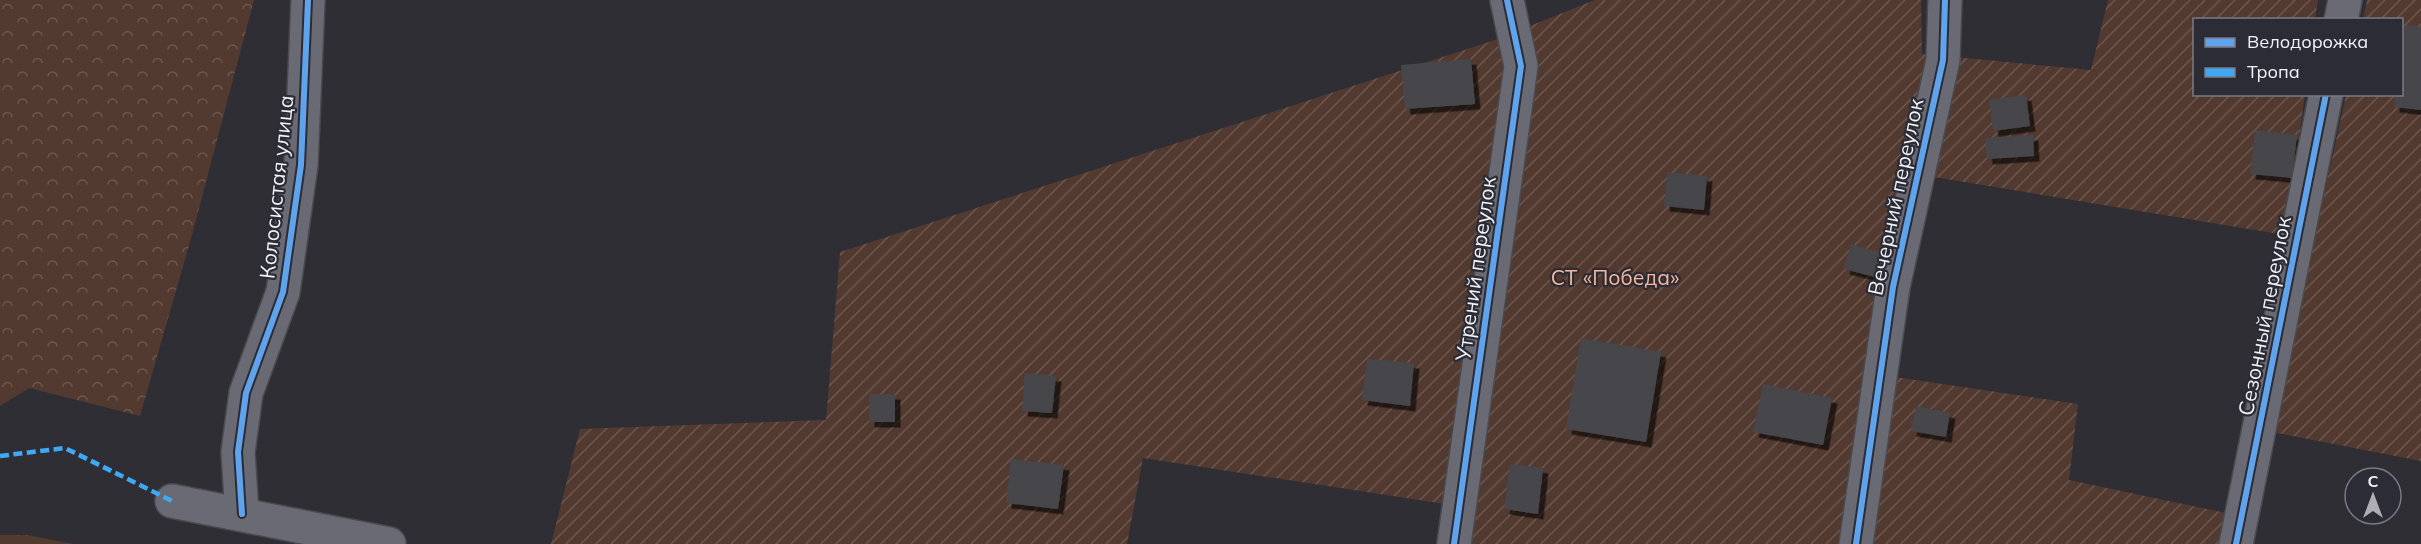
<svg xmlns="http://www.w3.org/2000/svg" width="2421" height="544" viewBox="0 0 2421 544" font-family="Mulish,sans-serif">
<defs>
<pattern id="forest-crowns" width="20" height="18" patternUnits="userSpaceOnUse" patternTransform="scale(1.5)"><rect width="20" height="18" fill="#533a30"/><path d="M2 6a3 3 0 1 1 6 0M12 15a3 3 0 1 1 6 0" fill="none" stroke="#6c574f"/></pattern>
<pattern id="garden-furrows" width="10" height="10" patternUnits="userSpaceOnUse" patternTransform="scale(1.5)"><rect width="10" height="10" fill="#533a30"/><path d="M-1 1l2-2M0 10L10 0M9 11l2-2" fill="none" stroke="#6c574f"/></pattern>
<filter id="shadow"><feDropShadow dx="5.5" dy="5.5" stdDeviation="0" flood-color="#0009"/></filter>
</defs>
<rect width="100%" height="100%" fill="#2e2e34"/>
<path fill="url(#forest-crowns)" d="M0,0H254L192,235L140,416L29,388L0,406Z
M0,535H27L74,544H0Z"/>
<path fill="url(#garden-furrows)" d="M1595,0H1921L1922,54L2091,70L2108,0H2318L2315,19L2194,20V94L2305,95L2285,235L1904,172L1868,373L2078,404L2069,480L2226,513L2220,544H1466L1471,508L1143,458L1127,544H551L580,429L826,420L840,252L1492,41Z
M2367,0H2421V461L2272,432L2346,95L2402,94V20L2363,19Z"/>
<path fill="#47474c" filter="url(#shadow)" d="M2405,25L2421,27V110L2394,107L2395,94H2402V50Z
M1471,59L1475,104L1405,109L1401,65Z
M2026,95L2030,126L1993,131L1989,100Z
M2255,130L2297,135L2292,178L2250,174Z
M2033,135L2034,156L1987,159L1985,138Z
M1667,172L1707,176L1704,210L1664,206Z
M1851,244L1882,253L1875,277L1844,269Z
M1581,338L1661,352L1646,442L1566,429Z
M1367,359L1414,363L1410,406L1362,400Z
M1025,373L1056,376L1052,413L1022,411Z
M1763,384L1832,398L1823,445L1753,432Z
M869,394H895V422H869Z
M1916,406L1950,413L1946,437L1911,431Z
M1011,459L1064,465L1058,509L1006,503Z
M1510,464L1543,468L1538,514L1504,509Z"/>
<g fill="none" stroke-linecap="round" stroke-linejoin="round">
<defs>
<path id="minor" d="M2341,20L2345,0
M172,501L389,544
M242,514L238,452L246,393L283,292L301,165L308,0
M1454,544L1521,66L1507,0
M1856,544L1893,287L1943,60L1945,0
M2236,544L2326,94"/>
</defs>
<use href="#minor" stroke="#4a4a4f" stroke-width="36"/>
<use href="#minor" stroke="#6a6a75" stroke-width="33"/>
<path stroke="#3fa9f5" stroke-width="4.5" stroke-dasharray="9 4.5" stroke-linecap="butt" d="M0,456L65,448L172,501"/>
<defs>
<path id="cycleway" d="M242,514L238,452L246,393L283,292L301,165L308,0
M1454,544L1521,66L1507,0
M1856,544L1893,287L1943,60L1945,0
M2236,544L2326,94"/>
</defs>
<use href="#cycleway" stroke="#2c2c36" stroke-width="10"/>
<use href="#cycleway" stroke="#60a3ed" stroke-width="6"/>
</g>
<g text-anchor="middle" stroke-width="4.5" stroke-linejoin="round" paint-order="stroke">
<g font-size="21" fill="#f1f1f8" stroke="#2c2c36">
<text transform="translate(277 187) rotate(-84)" y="7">Колосистая улица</text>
<text transform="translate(1896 197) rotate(-78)" y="7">Вечерний переулок</text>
<text transform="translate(1476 269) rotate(-82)" y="7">Утрений переулок</text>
<text transform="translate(2265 316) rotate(-79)" y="7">Сезонный переулок</text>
</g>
<g font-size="21" fill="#f8b699" stroke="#2c2c36">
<text x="1615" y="285">СТ «Победа»</text>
</g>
</g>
<rect x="2193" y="18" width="210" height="78" fill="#2c2c36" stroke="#7b7b84" stroke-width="1.5"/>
<rect x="2205" y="38" width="30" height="9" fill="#60a3ed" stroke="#7b7b84" stroke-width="1.5"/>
<text x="2247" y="48" font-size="18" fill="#f1f1f8">Велодорожка</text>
<rect x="2205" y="68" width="30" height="9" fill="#3fa9f5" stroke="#7b7b84" stroke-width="1.5"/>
<text x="2247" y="78" font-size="18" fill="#f1f1f8">Тропа</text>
<g transform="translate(2373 496)"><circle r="28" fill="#2c2c36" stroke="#7b7b84" stroke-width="1.5"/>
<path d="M0-4.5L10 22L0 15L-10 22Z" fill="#adadb3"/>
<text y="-9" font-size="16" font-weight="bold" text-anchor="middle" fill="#f1f1f8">С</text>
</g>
</svg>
